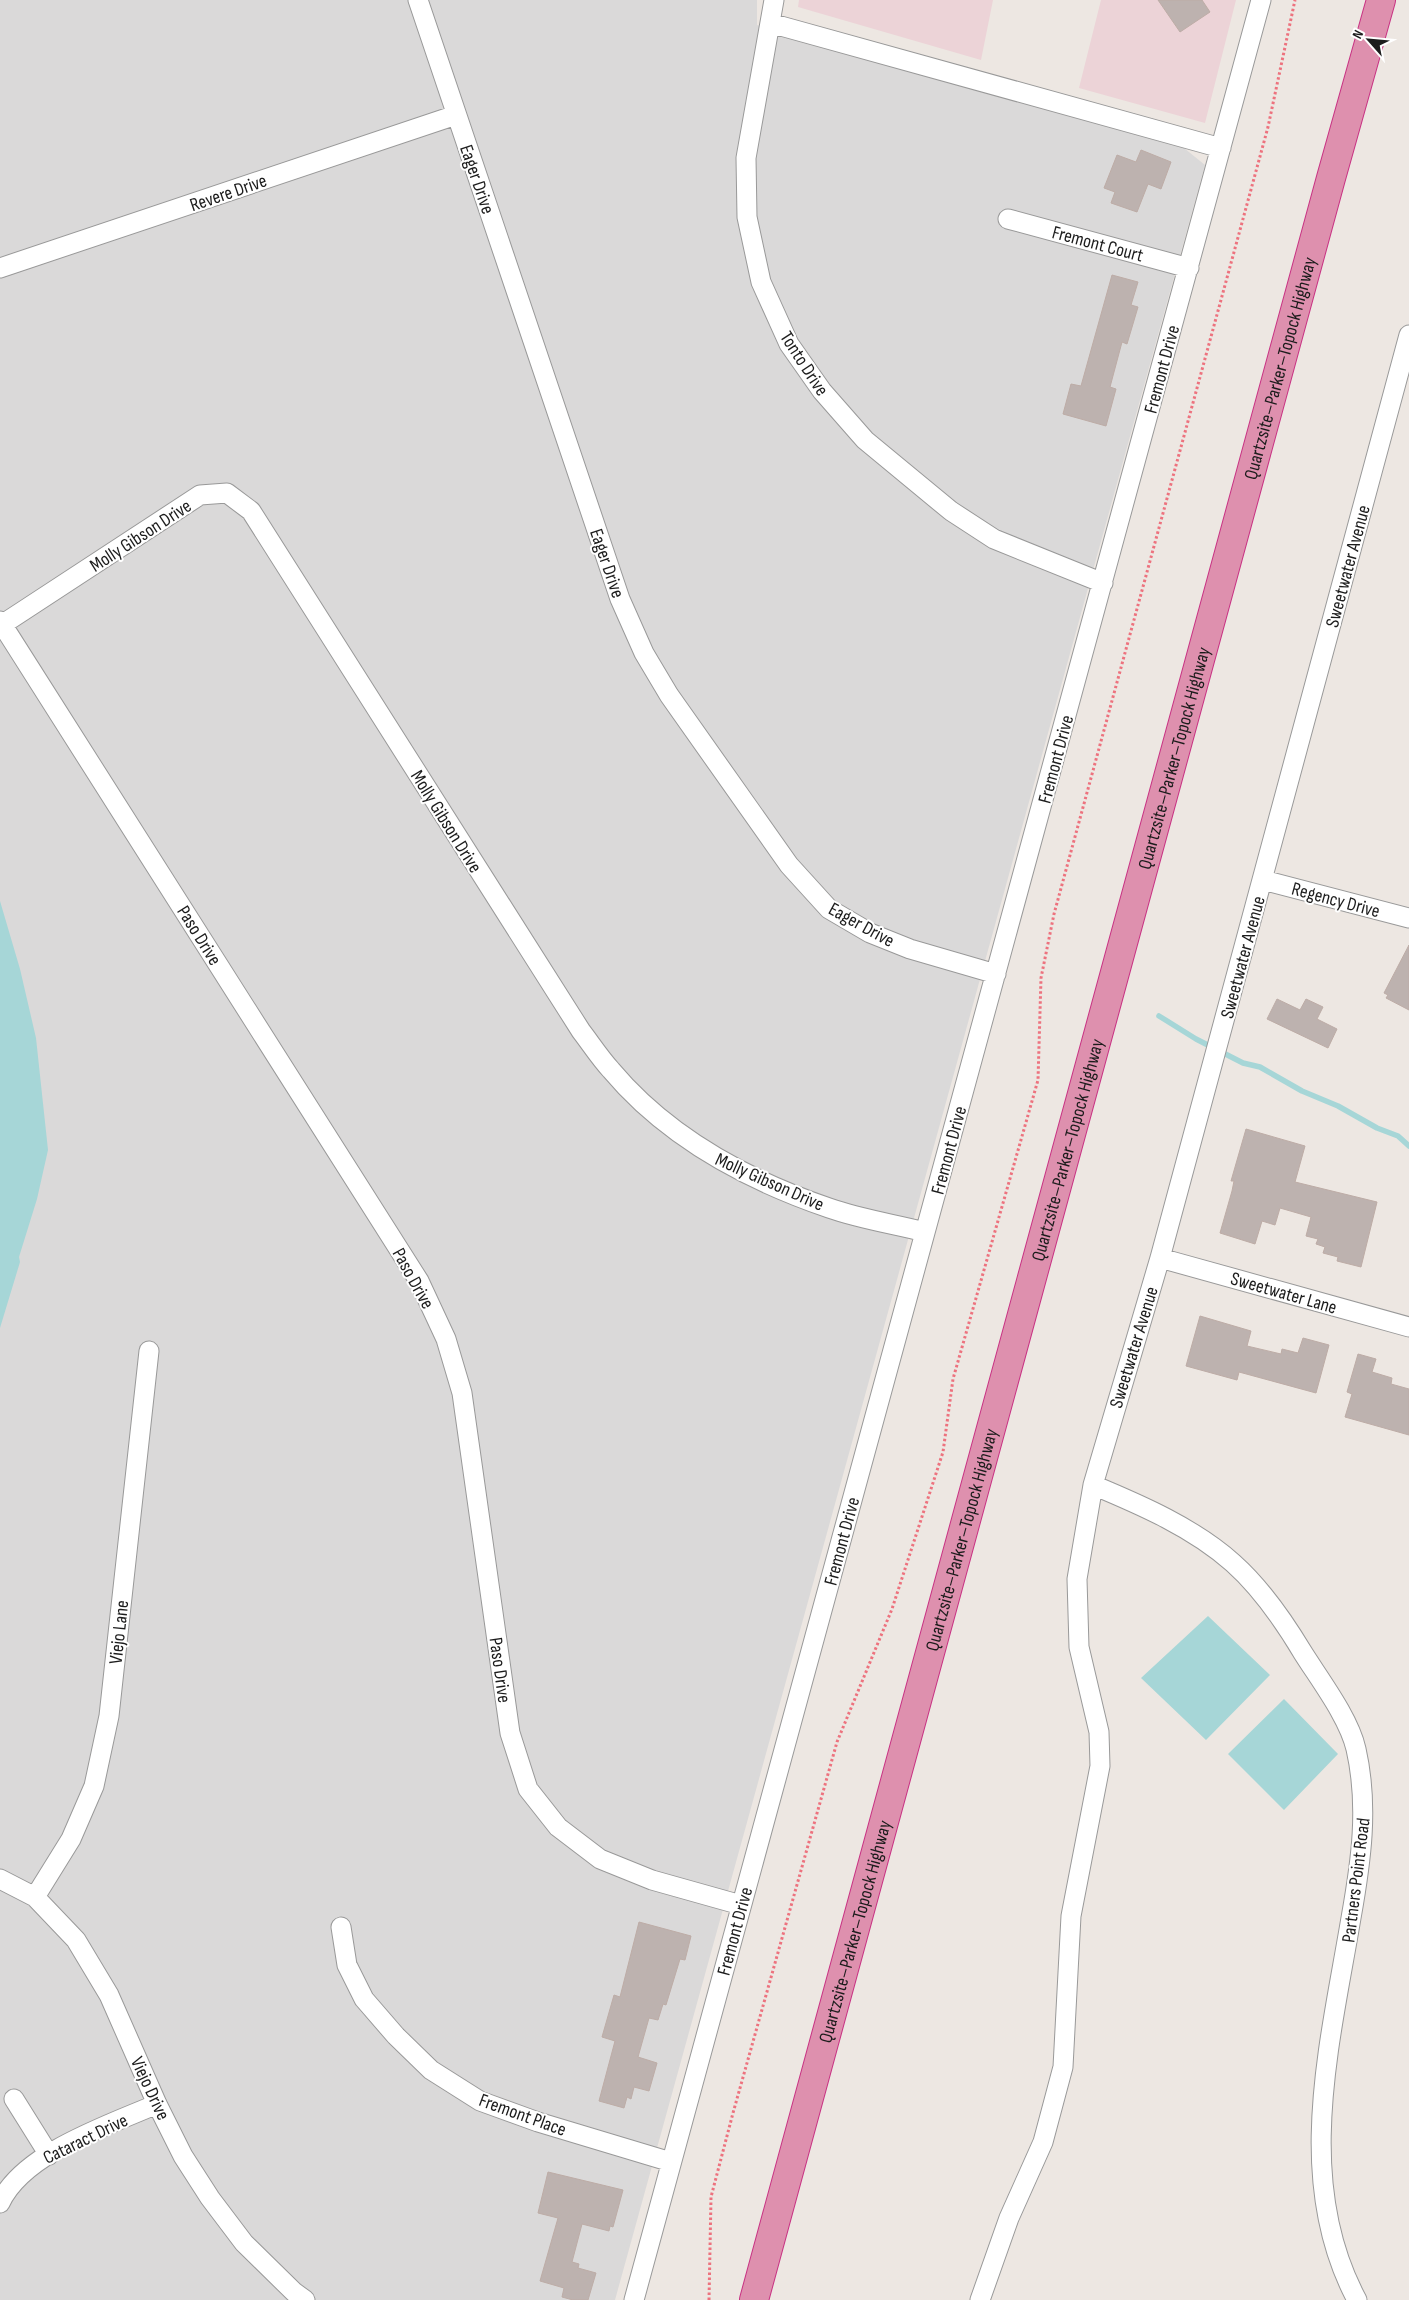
<svg xmlns="http://www.w3.org/2000/svg" width="1409" height="2300" viewBox="0 0 1409 2300" font-family="'Sofia Sans Condensed',sans-serif">
<rect width="100%" height="100%" fill="#ede7e2"/>
<path fill="#dad9d9" d="M0,0H757V25L1179,144L1205,165L615,2300H0Z"/>
<path fill="#ecd3d7" d="M799,0H993L981,60L798,7Z
M1101,0H1236L1205,123L1079,88Z"/>
<path fill="#a6d6d7" d="M0,901L20,969L36,1038L48,1150L37,1199L19,1257L20,1262L0,1328Z
M1208,1616L1270,1675L1206,1740L1141,1678Z
M1284,1699L1338,1754L1284,1810L1228,1754Z"/>
<g fill="none" stroke-linecap="round" stroke-linejoin="round">
<path stroke="#a6d6d7" stroke-width="5.5" d="M1159,1016L1196,1039L1243,1063L1260,1067L1302,1091L1338,1106L1377,1128L1398,1136L1409,1146"/>
</g>
<path fill="#bdb2af" stroke="#bdaca6" d="M1158,0H1202L1210,12L1180,32Z
M1141,150L1171,162L1161,189L1148,184L1137,212L1111,203L1115,192L1104,188L1117,155L1136,162Z
M1112,275L1138,282L1131,305L1138,307L1127,344L1122,342L1110,387L1116,389L1106,426L1063,414L1071,384L1081,386Z
M1409,945V1010L1386,998L1388,995L1384,993Z
M1277,999L1300,1010L1306,999L1323,1007L1317,1019L1337,1029L1328,1048L1267,1019Z
M1246,1129L1305,1146L1295,1182L1377,1202L1361,1267L1337,1261L1338,1257L1323,1253L1325,1247L1316,1244L1318,1239L1306,1236L1311,1217L1280,1208L1275,1225L1262,1221L1255,1244L1220,1233L1232,1191L1234,1181H1231Z
M1200,1316L1251,1331L1247,1346L1281,1354L1282,1349L1298,1353L1303,1338L1329,1345L1316,1393L1239,1372L1237,1380L1186,1366Z
M1358,1354L1376,1359L1372,1372L1392,1378L1391,1384L1409,1389V1435L1345,1417L1352,1394L1347,1392Z
M639,1922L691,1936L685,1960L680,1959L666,2005L663,2004L658,2020L649,2018L638,2057L657,2063L649,2091L634,2087L631,2099L627,2097L624,2108L599,2101L615,2041L602,2037L614,1995L620,1997Z
M548,2172L623,2190L613,2227L610,2226L609,2231L582,2224L572,2262L579,2264L578,2268L596,2273L588,2300H573L562,2297L564,2288L540,2281L558,2218L538,2213Z"/>
<g fill="none" stroke-linecap="round" stroke-linejoin="round">
<defs>
<path id="minor" d="M418,0L620,599L644,653L669,695L789,865L829,909L870,933L910,949L996,974
M774,0L746,158L747,217L761,282L789,344L822,391L865,440L951,511L994,539L1103,583
M770,23L1221,148
M1008,219L1189,268
M0,268L456,115
M0,621L419,1281L446,1339L462,1393L510,1733L528,1789L558,1827L600,1859L652,1880L741,1905
M3,624L200,495L227,493L251,511L581,1031C591,1044 600,1058 611,1070C668,1138 747,1180 829,1208C860,1219 894,1224 925,1232
M1263,880L1409,918
M1160,1258L1409,1327
M1093,1485C1141,1505 1194,1528 1233,1563C1260,1587 1285,1623 1303,1653C1320,1680 1349,1718 1356,1749C1369,1806 1361,1862 1351,1918C1330,2044 1293,2181 1357,2300
M0,1879L35,1897L76,1940L109,1995L157,2104L183,2156L210,2198L244,2243L294,2292L305,2300
M35,1897L71,1839L94,1786L109,1716L149,1351
M341,1927L347,1965L364,1999L396,2036L431,2070L480,2101L538,2122L671,2162
M14,2099L49,2155
M0,2203C23,2153 109,2125 157,2104
M634,2300L1261,0
M980,2300L1009,2218L1043,2142L1063,2067L1071,1916L1100,1766L1099,1732L1079,1647L1077,1579L1093,1485L1160,1258L1409,335"/>
<g id="highway">
<path id="s1" d="M754,2300L1331,178L1381,0"/>
</g>
</defs>
<use href="#minor" stroke="#999" stroke-width="21"/>
<use href="#highway" stroke="#c83283" stroke-width="30"/>
<path stroke="#ed727e" stroke-width="3" stroke-dasharray="2.5 2.5" stroke-linecap="butt" d="M709,2300L711,2197L733,2113L837,1742L892,1609L943,1452L953,1379L1038,1080L1041,978L1054,914L1268,127L1295,0"/>
<use href="#minor" stroke="#fff" stroke-width="19"/>
<use href="#highway" stroke="#de90ae" stroke-width="28"/>
</g>
<g text-anchor="middle" stroke-width="4" stroke-linejoin="round" paint-order="stroke">
<g font-size="19" fill="#1c1c1c" stroke="#fff">
<text transform="translate(478 179) rotate(71)" y="7">Eager Drive</text>
<text transform="translate(228 192) rotate(-19)" y="7">Revere Drive</text>
<text transform="translate(1098 243) rotate(15)" y="7">Fremont Court</text>
<text transform="translate(805 363) rotate(57)" y="7">Tonto Drive</text>
<text dy="7" stroke="none"><textPath href="#s1" startOffset="2002">Quartzsite–Parker–Topock Highway</textPath></text>
<text transform="translate(1161 369) rotate(-75)" y="7">Fremont Drive</text>
<text transform="translate(140 535) rotate(-33)" y="7">Molly Gibson Drive</text>
<text transform="translate(608 563) rotate(71)" y="7">Eager Drive</text>
<text transform="translate(1347 566) rotate(-75)" y="7">Sweetwater Avenue</text>
<text transform="translate(1055 759) rotate(-75)" y="7">Fremont Drive</text>
<text dy="7" stroke="none"><textPath href="#s1" startOffset="1598">Quartzsite–Parker–Topock Highway</textPath></text>
<text transform="translate(447 821) rotate(58)" y="7">Molly Gibson Drive</text>
<text transform="translate(1336 899) rotate(15)" y="7">Regency Drive</text>
<text transform="translate(862 924) rotate(29)" y="7">Eager Drive</text>
<text transform="translate(200 935) rotate(58)" y="7">Paso Drive</text>
<text transform="translate(1242 957) rotate(-75)" y="7">Sweetwater Avenue</text>
<text transform="translate(948 1150) rotate(-75)" y="7">Fremont Drive</text>
<text dy="7" stroke="none"><textPath href="#s1" startOffset="1192">Quartzsite–Parker–Topock Highway</textPath></text>
<text transform="translate(770 1181) rotate(24)" y="7">Molly Gibson Drive</text>
<text transform="translate(414 1278) rotate(61)" y="7">Paso Drive</text>
<text transform="translate(1284 1292) rotate(16)" y="7">Sweetwater Lane</text>
<text transform="translate(1133 1347) rotate(-73)" y="7">Sweetwater Avenue</text>
<text transform="translate(841 1541) rotate(-75)" y="7">Fremont Drive</text>
<text dy="7" stroke="none"><textPath href="#s1" startOffset="788">Quartzsite–Parker–Topock Highway</textPath></text>
<text transform="translate(118 1632) rotate(-84)" y="7">Viejo Lane</text>
<text transform="translate(501 1670) rotate(82)" y="7">Paso Drive</text>
<text transform="translate(1355 1880) rotate(-83)" y="7">Partners Point Road</text>
<text transform="translate(734 1931) rotate(-75)" y="7">Fremont Drive</text>
<text dy="7" stroke="none"><textPath href="#s1" startOffset="382">Quartzsite–Parker–Topock Highway</textPath></text>
<text transform="translate(151 2088) rotate(65)" y="7">Viejo Drive</text>
<text transform="translate(523 2114) rotate(20)" y="7">Fremont Place</text>
<text transform="translate(85 2138) rotate(-26)" y="7">Cataract Drive</text>
</g>
</g>
<g transform="translate(1369 40) rotate(297)" stroke="#ffffff" stroke-width="4" paint-order="stroke">
<path d="M0-4L9 19L0 12L-9 19Z" fill="#1c1c1c"/>
<text y="-8" font-size="14" font-weight="bold" text-anchor="middle" fill="#1c1c1c">N</text>
</g>
</svg>
